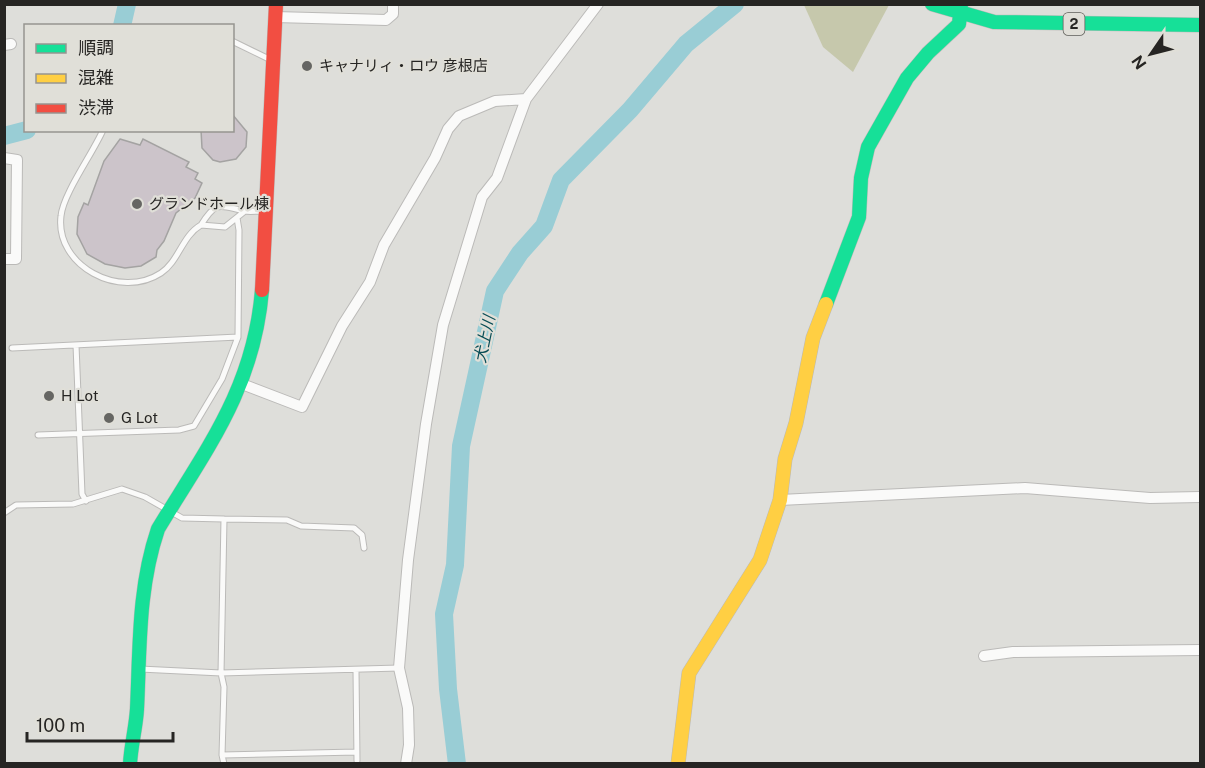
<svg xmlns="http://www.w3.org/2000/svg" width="1205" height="768" viewBox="0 0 1205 768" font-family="'Public Sans','Noto Sans JP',sans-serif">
<rect width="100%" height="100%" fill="#dededa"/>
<path fill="#c6c8ac" d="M804,5H889L853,72L823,47Z"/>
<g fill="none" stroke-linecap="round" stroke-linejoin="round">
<path stroke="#99cdd5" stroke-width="18" d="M122,26L127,4
M4,136L27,130
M457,764L448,689L444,614L455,565L461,446L495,291L520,253L544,226L561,180L630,110L686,44L735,4"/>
</g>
<path fill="#ccc4ca" stroke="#a4a3a2" stroke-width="1.5" d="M232,114L247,132L246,147L236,159L220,162L213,160L202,148L201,130H232Z
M120,139L140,145L143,139L189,162L186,167L198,173L195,179L202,183L195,198L176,213L164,241L157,250L156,257L141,266L125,268L105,264L87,254L77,234L78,217L84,203L88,205L104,161Z"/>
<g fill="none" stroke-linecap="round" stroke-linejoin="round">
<defs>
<path id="lane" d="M232,41L271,60
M103,130C93,153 63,194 61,216C55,266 120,300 161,273C179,261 182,236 201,225
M245,211L225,227L201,225C217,199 220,206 244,211C250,212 257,211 263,211
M76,345L82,494L86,501
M12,348L238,337
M38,435L179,430L194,426L222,379L238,337L239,230L237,218
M4,513L16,505L73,504L122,489L145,497L182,518L224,519
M140,669L221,673L399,668
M356,670L357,761
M222,755L357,752
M224,764L222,755L224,687L221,673L224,519L287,520L301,526L354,528L362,535L364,548"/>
<path id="street" d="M275,17L386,20L393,14V4
M4,45L11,44
M4,158L17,160L16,259H4
M242,384L302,407L342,326L370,282L384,245L435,158L448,129L459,116L495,101L526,99
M780,500L1025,488L1150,498L1200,497
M984,656L1013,652L1200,650
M406,764L409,745L408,708L399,668L408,560L426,424L443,325L482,197L497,178L526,99L598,4"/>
<path id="fast" d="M932,4L994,22L1200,25
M826,304L859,217L861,178L868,147L907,78L928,53L959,24L961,4
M130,764C131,745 136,727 137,709C140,647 138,588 158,529C207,448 254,388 262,290"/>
<path id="slow" d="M678,764L689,673L760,560L780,500L785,459L796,423L813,338L826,304"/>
<path id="jam" d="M262,290L276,4"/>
</defs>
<use href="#lane" stroke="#bbbab8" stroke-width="7"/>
<use href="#street" stroke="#bbbab8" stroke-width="12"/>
<use href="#fast" stroke="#bbbab8" stroke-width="15"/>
<use href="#slow" stroke="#bbbab8" stroke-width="15"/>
<use href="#jam" stroke="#bbbab8" stroke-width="15"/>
<use href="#lane" stroke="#fafaf9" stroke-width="5"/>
<use href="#street" stroke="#fafaf9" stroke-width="10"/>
<use href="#fast" stroke="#16e098" stroke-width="14"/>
<use href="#slow" stroke="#ffcf43" stroke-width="14"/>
<use href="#jam" stroke="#f24e42" stroke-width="14"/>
</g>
<g fill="#666663" stroke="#e0dfd8" stroke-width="2">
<circle cx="307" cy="66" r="6"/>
<circle cx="137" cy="204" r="6"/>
<circle cx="49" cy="396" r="6"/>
<circle cx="109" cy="418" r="6"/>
</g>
<g text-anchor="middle" stroke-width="4.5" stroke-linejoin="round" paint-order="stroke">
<rect fill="#e0dfd8" stroke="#5e5d59" stroke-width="1.5" x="1063.5" y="13" width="21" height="22" rx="4.5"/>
<g font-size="14" font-weight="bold" fill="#262523">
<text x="1074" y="29">2</text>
</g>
<g font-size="15" fill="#262523" stroke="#e0dfd8" text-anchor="start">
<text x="319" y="71">キャナリィ・ロウ 彦根店</text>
<text x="149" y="209">グランドホール棟</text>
<text x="61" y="401">H Lot</text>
<text x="121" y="423">G Lot</text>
</g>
<g font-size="16" font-style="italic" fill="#084d56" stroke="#e0dfd8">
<text transform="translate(484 339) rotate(-78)" y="6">犬上川</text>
</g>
</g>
<rect width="1205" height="768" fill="none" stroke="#262523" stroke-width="12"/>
<rect x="24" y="24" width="210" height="108" fill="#e0dfd8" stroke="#969590" stroke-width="1.5"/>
<rect x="36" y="44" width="30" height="9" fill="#16e098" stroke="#969590" stroke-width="1.5"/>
<text x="78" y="54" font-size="18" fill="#262523">順調</text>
<rect x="36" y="74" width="30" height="9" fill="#ffcf43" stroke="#969590" stroke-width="1.5"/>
<text x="78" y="84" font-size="18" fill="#262523">混雑</text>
<rect x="36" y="104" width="30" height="9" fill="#f24e42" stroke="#969590" stroke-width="1.5"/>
<text x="78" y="114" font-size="18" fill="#262523">渋滞</text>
<g transform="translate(1151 54) rotate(235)" stroke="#e0dfd8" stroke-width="4.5" paint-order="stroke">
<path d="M0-4.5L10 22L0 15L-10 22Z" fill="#262523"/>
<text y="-9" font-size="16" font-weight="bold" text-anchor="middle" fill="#262523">N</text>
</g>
<path d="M27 732v9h146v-9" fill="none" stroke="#262523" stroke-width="3"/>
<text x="36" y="732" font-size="18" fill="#262523" stroke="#e0dfd8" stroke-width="4.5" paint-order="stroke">100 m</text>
</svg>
